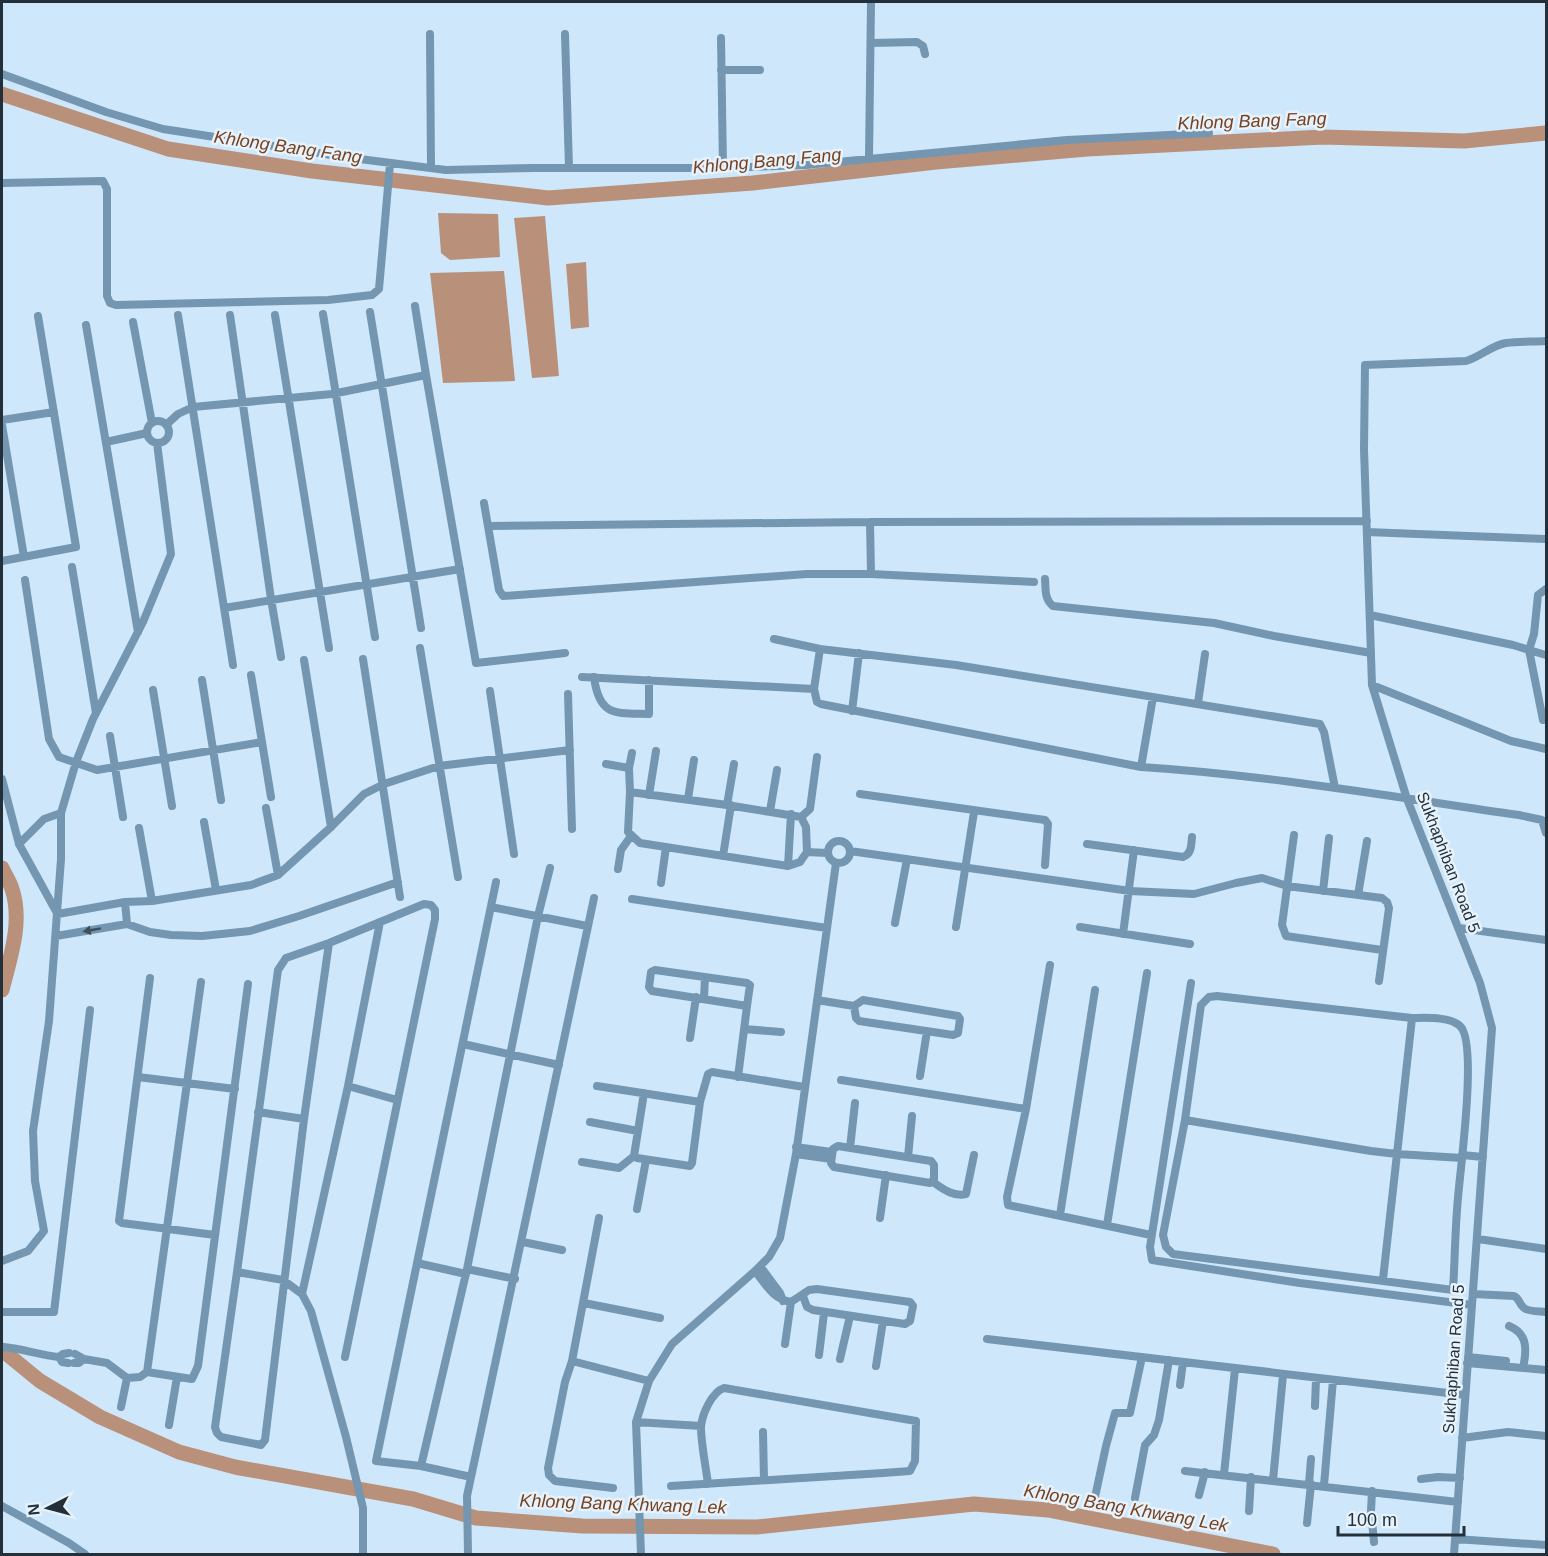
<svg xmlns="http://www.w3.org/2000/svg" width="1548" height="1556" viewBox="0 0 1548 1556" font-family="Helvetica,sans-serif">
<rect width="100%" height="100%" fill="#cfe7fa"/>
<path fill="#b99079" d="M438,213L498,214L500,257L450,260L441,253Z
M545,216L559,376L532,378L514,218Z
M586,262L589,327L571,329L566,264Z
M504,271L515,381L443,383L430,273Z"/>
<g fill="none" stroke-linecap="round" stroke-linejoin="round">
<path stroke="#b99079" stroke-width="9" d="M2,1353L6,1354"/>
<path stroke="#b99079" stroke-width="15" d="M2,94L168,149L312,171L548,198L753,183L936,162L1087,149L1323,137L1464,141L1546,133
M2,868C5,875 10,882 12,889C23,922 10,958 2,990
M2,1350L40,1381L100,1417L179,1452L235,1467L413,1499L476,1518L582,1526L757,1527L974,1504L1048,1510L1273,1554"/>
<path stroke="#7496b0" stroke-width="8" d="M430,34L431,168
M565,34L569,168
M721,38L723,168
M871,43L917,42L923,46L925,54
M721,70H760
M2,74L106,112L163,129L344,157L446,170L533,168H723L806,165L1067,140L1209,133
M869,158L871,2
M2,183L103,181L107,189V296L110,303L116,305L328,300L372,295L379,289L390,164
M415,306L426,375
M370,312L421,628
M323,314L375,637
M178,315L233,665
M230,315L271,599L281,657
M275,315L329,648
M133,322L152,423
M86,325L138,632
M2,420L54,412
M147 432a11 11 0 1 1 22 0a11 11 0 1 1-22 0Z
M2,425L24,557
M166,425L178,414L193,407L332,394L426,375L476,663L565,653
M106,442L147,433
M484,503L499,590L503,596L807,574H871L1034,582
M870,522L871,574
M489,526L870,522L1367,521
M1367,532L1546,539
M2,561L76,547L38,316
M72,567L96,713
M1045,579C1046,589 1044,599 1053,606L1214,623L1274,636L1371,653
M25,580L49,739L59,757L97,770L262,742
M1546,589L1538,595L1534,634L1529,650L1546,655
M224,608L460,569
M1370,615L1513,645L1529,650L1543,720
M774,639L820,649L956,665L1320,724L1324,732L1335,788
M420,648L458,877
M820,649L814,689L817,702L821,704L1141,767C1268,775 1393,797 1519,815L1542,820L1546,833
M363,659L400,897
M304,660L331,827
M251,675L271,797
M582,677L814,689
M594,677C599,717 616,713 649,714V680
M202,680L221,800
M1372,685L1511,741L1546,749
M153,690L172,806
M490,691L514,854
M568,694L572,829
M1198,703L1205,654
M852,711L859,653
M110,736L123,817
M606,764L629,768
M1141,767L1153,697
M2,779L19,844L57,913
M630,792L629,768L632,753
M860,794L1045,820L1048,824L1045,865
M649,795L656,751
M688,799L694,760
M727,805L734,764
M266,808L278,875
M770,811L777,770
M61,813L76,762L93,719L143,622L171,554L157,443
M801,817L810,809L817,757
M204,822L216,890
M139,828L152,901
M1294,835L1282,925L1286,936L1382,950
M828 852a11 11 0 1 1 22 0a11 11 0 1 1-22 0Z
M1087,844L1183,857C1192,854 1191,845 1192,837
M850,851L1130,891L1194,894L1236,883L1262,878L1287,886L1382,898L1387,902L1389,908L1379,981
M807,852L806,827L801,817L727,805L630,792L628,832L640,843L788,866L800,862L807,852L827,853
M723,856L731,805
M788,866L791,814
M618,869L621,850L631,836
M661,883L666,847
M1323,891L1329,838
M1358,895L1367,841
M632,899L827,928
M125,902L127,924
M491,907L587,926
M58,914L125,902L152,901L251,885L278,875L331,827L364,794L384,784L439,766L570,750
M895,923L907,859
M956,927L974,812
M1080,927L1190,944
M1459,928L1546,940
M1123,934L1134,850
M56,936L127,924L150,932L171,935L202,936L250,931L299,916L398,882
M329,943L286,958L278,970L237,1272L283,1280L302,1294L311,1311L346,1437L363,1508V1554
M1050,965L1026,1109L1007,1197L1008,1205L1151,1235
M150,978L119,1221L122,1223L215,1235
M1191,983L1150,1247L1152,1260L1300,1283L1472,1305
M1217,996L1412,1018C1425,1018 1449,1016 1460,1026C1478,1042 1460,1170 1458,1198C1455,1229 1455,1259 1453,1290L1173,1254L1166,1247L1163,1235L1185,1120L1201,1005L1209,997Z
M704,998L705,977
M817,1000L854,1006
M863,1000L958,1016L960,1019L958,1033L953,1035L859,1021L856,1018L854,1006Z
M1412,1018L1397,1154L1462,1158
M744,1029L781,1032
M690,1038L696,997
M463,1044L559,1065
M920,1076L927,1031
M138,1077L235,1089
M738,1077L747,1006L652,991L649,987L651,972L655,970L747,983L750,985L747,1006
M841,1080L1026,1109
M348,1086L397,1100
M597,1086L700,1102
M644,1093L634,1156L637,1158L690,1166L692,1163L700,1102L708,1074L712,1072L804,1087
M258,1112L304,1119
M1185,1120L1371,1151L1397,1154L1383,1279
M590,1122L638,1131
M838,1146L931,1161L934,1165V1179L930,1183L834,1167L831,1163L833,1149Z
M796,1147L831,1152
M850,1148L855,1103
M796,1154L831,1159
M1462,1155L1483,1157
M908,1157L912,1116
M582,1162L619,1168L634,1156
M933,1182C943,1189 953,1197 966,1194L974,1155
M637,1209L646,1160
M1060,1215L1095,990
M599,1218L572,1361L565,1382L548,1468L549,1475L555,1481L613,1488
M880,1218L886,1175
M1107,1225L1147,973
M1478,1239L1546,1249
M523,1242L562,1250
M2,1261L28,1251L44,1231L35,1181L33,1131L49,1021L61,859V813L44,819L19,844
M417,1263L466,1274
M760,1266L780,1293L783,1301
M467,1269L515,1279
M755,1271C766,1285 773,1299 791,1302L785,1344
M237,1272L215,1427L217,1433L221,1437L261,1445L265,1440L304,1119L329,943L424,904L431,905L435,910V919L345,1357
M302,1294L348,1086L380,922
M1473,1294L1514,1296C1520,1299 1519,1304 1524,1308C1529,1312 1540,1311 1546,1312
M791,1302L809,1290L817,1289L910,1302L913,1306L910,1321L905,1324L813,1310L807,1307L803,1296
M584,1303L660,1318
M2,1312H54L90,1010
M1509,1326C1526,1333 1527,1346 1524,1363
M987,1339L1465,1395
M2,1347C21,1348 39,1355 59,1357L62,1362L68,1363
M75,1354L84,1359L107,1363L127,1378L140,1377L147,1372L201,982
M819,1355L824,1313
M59,1357L63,1354L69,1353
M1468,1357L1506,1361
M840,1359L850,1316
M572,1361L649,1381
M74,1363H79L84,1359
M1467,1363L1546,1370
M876,1366L883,1321
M147,1372L192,1379L198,1366L248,984
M1180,1385L1183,1362
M1315,1406L1316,1379
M121,1407L127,1378
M636,1422L701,1426
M169,1425L177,1377
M763,1432L764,1480
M1462,1438L1508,1432L1546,1436
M421,1466L467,1269L538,916L550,868
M1185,1471L1458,1502
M1224,1474L1235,1369
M471,1477L421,1466L376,1461L496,882
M1421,1479L1438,1477L1460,1478
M1273,1480L1283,1375
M1309,1484L1311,1459
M1324,1485L1333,1380
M671,1486L883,1473L910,1471L915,1461L916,1421L724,1388C712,1392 702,1414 701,1427C701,1444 706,1467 708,1484
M1372,1491L1371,1511L1374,1542
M1199,1495L1205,1472
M1095,1497L1106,1446L1115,1413H1130L1142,1357
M1135,1498L1145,1445L1154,1435L1159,1420L1169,1360
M2,1506L69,1543L85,1554
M1249,1511L1251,1477
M1307,1523L1311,1484
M1455,1539L1546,1545
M468,1554L467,1496L594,898
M641,1554L636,1422L649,1381L672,1344L755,1271L769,1257L780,1238L796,1154L836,863
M1454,1554L1492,1028L1480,983L1407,799L1372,685L1364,449L1365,365L1466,361C1480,357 1492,345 1506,343C1519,341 1534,342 1546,341"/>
</g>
<defs><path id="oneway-solid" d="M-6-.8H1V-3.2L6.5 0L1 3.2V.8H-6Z" transform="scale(1.5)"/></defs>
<use fill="#3c4f5d" href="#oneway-solid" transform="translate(92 930) rotate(170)"/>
<g text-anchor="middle" stroke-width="5" stroke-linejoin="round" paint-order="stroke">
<g font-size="16" fill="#243039" stroke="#e6f3fc">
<text transform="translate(1449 862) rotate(69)" y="6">Sukhaphiban Road 5</text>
<text transform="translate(1453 1359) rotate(-86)" y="6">Sukhaphiban Road 5</text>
</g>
<g font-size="18" font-style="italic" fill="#78411f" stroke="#e6f3fc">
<text transform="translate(1252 121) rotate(-2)" y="6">Khlong Bang Fang</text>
<text transform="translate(288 147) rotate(8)" y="6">Khlong Bang Fang</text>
<text transform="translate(767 161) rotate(-5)" y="6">Khlong Bang Fang</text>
<text transform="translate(623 1504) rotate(2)" y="6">Khlong Bang Khwang Lek</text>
<text transform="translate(1126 1508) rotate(10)" y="6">Khlong Bang Khwang Lek</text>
</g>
</g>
<rect width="1548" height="1556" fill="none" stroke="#243039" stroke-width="6"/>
<g transform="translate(48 1508) rotate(264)" stroke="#e6f3fc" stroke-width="4.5" paint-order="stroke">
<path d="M0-4.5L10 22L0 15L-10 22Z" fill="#243039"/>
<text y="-9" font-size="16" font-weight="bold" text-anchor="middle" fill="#243039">N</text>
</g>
<path d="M1338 1526v9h126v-9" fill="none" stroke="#243039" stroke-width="3"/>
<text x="1347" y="1526" font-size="18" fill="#243039" stroke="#e6f3fc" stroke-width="4.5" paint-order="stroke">100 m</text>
</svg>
